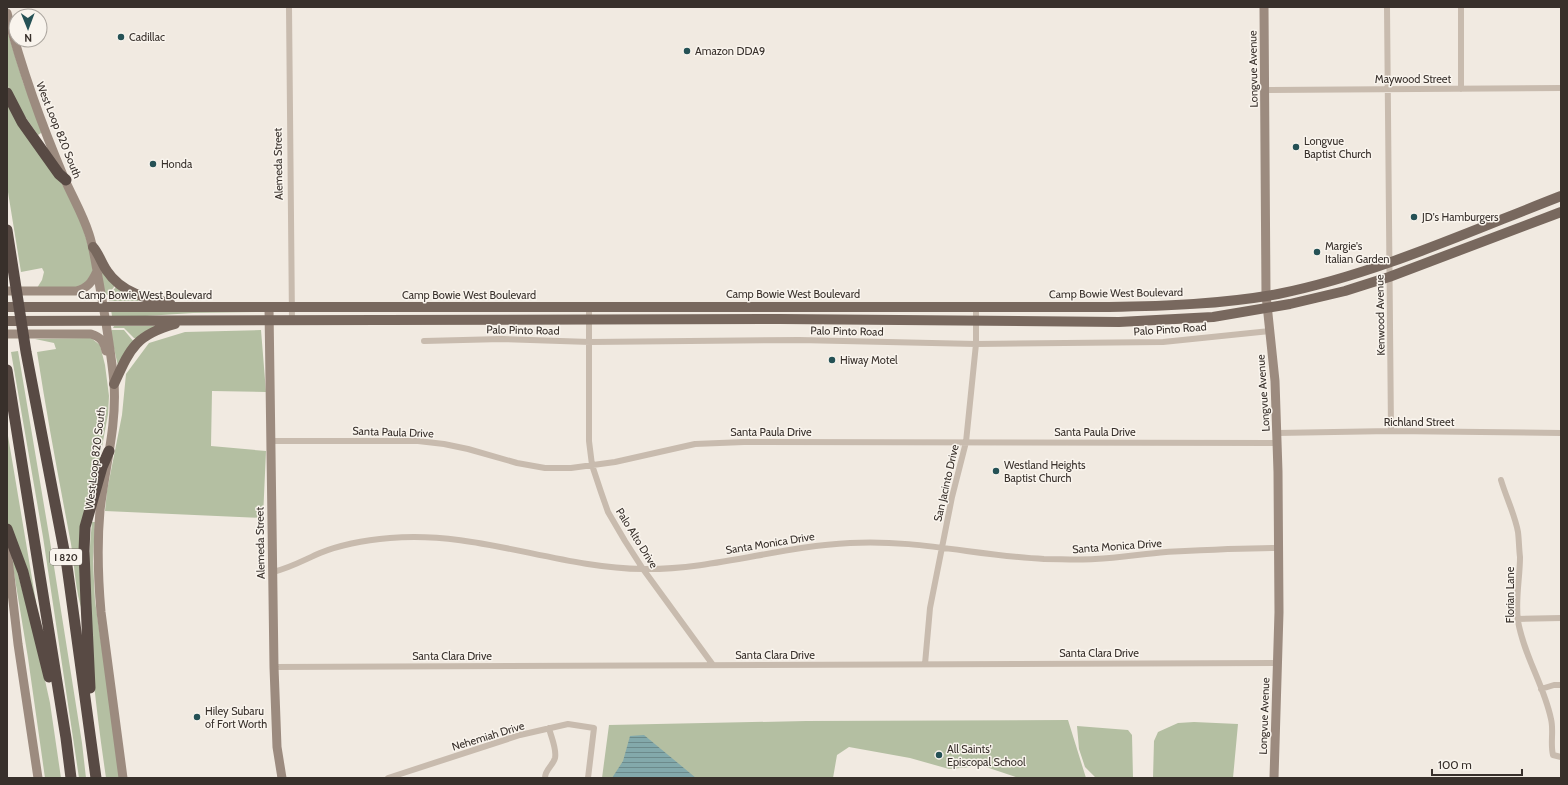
<svg xmlns="http://www.w3.org/2000/svg" width="1568" height="785" viewBox="0 0 1568 785" font-family="Cabin,sans-serif">
<defs>
<pattern id="water-rules" width="6" height="5" patternUnits="userSpaceOnUse"><rect width="6" height="5" fill="#83a9ab"/><path d="M0 2.5h6" fill="none" stroke="#6c8a8b"/></pattern>
</defs>
<rect width="100%" height="100%" fill="#f1eae1"/>
<path fill="#b4bfa2" d="M7,30L23,82L42,130L41,133L38,135L17,105L7,84Z
M7,99L65,189L80,218L92,259L93,272L82,287L37,288L42,280L44,272L42,268L21,272L7,186Z
M101,267L114,285V287L108,295H104Z
M118,287L139,298L138,301H109V296L115,288Z
M111,310H253L256,312L193,313L146,316H112Z
M114,326H156L137,339L134,338L124,328H113Z
M112,330H124L134,342L118,366L110,331Z
M261,330L266,392L212,391L211,446L266,451L263,518L105,511L107,491L122,415L126,374L149,343L185,332Z
M91,338L100,345L105,365L109,396L108,414L98,469L89,503L83,613C75,591 75,568 71,544C59,480 47,417 37,352L56,349L54,343L35,339Z
M18,351L49,535L82,743L86,778H79L43,537L11,352Z
M7,430L36,602L33,604L16,541L7,523Z
M92,522H95L93,561L95,601L121,778H106C94,694 83,607 92,522Z
M14,560L37,644L50,703L61,778H45L28,658L12,561Z
M1068,720L1086,778H1019L983,766L949,769L910,758L849,747L837,755L833,778H602L609,725L806,721Z
M1194,722L1238,724L1233,778H1153L1154,741L1158,732L1178,723Z
M1077,726L1128,730L1132,735L1133,778H1096L1085,767L1079,749Z"/>
<path fill="url(#water-rules)" d="M644,735L696,778H612L623,761L630,736Z"/>
<g fill="none" stroke-linecap="round" stroke-linejoin="round">
<path stroke="#c8bbae" stroke-width="6" d="M289,7L292,321
M1387,7L1391,431
M1461,7V89
M1266,90L1561,88
M589,307V441L592,465L601,492L608,512L625,541L643,569L713,665
M424,341L502,339L590,342L799,340L976,344L1163,342L1270,331
M1277,433L1391,431L1561,433
M271,441H418L444,444L468,449L517,463L545,468H571L615,462L695,444L744,442L1277,443
M1501,480C1506,497 1515,515 1518,532C1519,540 1519,549 1520,557C1520,578 1515,600 1518,621C1524,656 1544,685 1551,719C1554,731 1550,743 1553,755L1561,757
M273,572C290,568 304,560 320,553C342,544 366,540 390,538C476,530 557,568 643,569C713,570 781,546 850,543C916,539 979,556 1044,559C1061,559 1078,560 1095,559C1119,558 1142,554 1166,552C1204,550 1241,548 1279,548
M1518,619L1561,618
M925,664L930,608L952,497L966,442L976,344V306
M274,667L1277,663
M1541,689L1554,685H1561
M388,778L520,735L568,724L594,728L588,778
M545,778C545,769 553,766 555,758C557,749 551,737 549,728"/>
<path stroke="#9c8b7f" stroke-width="9" d="M1264,7L1266,295L1275,381L1278,472L1279,612L1274,778
M7,13C22,70 42,126 65,180C73,198 83,215 89,234C94,249 96,266 99,282C105,316 111,350 114,383C117,426 105,467 100,510C97,543 98,578 101,612L123,778
M7,291H76C88,288 92,282 97,271
M269,308L274,667L277,747L282,778
M7,334H91C101,337 104,342 106,351
M7,550L18,644L38,778"/>
<path stroke="#78685e" stroke-width="10" d="M93,247C98,252 102,264 107,271C121,292 146,299 170,303
M7,307H1109C1165,306 1223,304 1278,294C1376,274 1468,232 1561,196
M7,321L780,319L1119,322L1213,317L1290,304L1345,291L1389,277L1561,212
M114,384C130,349 135,335 175,324"/>
<path stroke="#584a44" stroke-width="11" d="M7,93L22,122L59,174L66,180
M7,230L26,352L67,566L96,778
M7,370L66,738L71,778
M7,529L23,572L49,677
M90,688L86,603L84,551L85,527L102,467L109,451"/>
</g>
<g fill="#255155" stroke="#f9f4ed" stroke-width="1.5">
<circle cx="121" cy="37" r="4"/>
<circle cx="687" cy="51" r="4"/>
<circle cx="1296" cy="147" r="4"/>
<circle cx="153" cy="164" r="4"/>
<circle cx="1414" cy="217" r="4"/>
<circle cx="1317" cy="252" r="4"/>
<circle cx="832" cy="360" r="4"/>
<circle cx="996" cy="471" r="4"/>
<circle cx="197" cy="717" r="4"/>
<circle cx="939" cy="755" r="4"/>
</g>
<g text-anchor="middle" stroke-width="3" stroke-linejoin="round" paint-order="stroke">
<rect fill="#f9f4ed" stroke="#726b65" stroke-width="1" x="50" y="549" width="32" height="16" rx="3"/>
<g font-size="10" font-weight="bold" fill="#38302b">
<text x="66" y="561">I 820</text>
</g>
<g font-size="11" fill="#38302b" stroke="#f9f4ed" text-anchor="start">
<text x="129" y="41">Cadillac</text>
<text x="695" y="55">Amazon DDA9</text>
<text x="1304" y="145">Longvue<tspan x="1304" dy="13">Baptist Church</tspan></text>
<text x="161" y="168">Honda</text>
<text x="1422" y="221">JD's Hamburgers</text>
<text x="1325" y="250">Margie's<tspan x="1325" dy="13">Italian Garden</tspan></text>
<text x="840" y="364">Hiway Motel</text>
<text x="1004" y="469">Westland Heights<tspan x="1004" dy="13">Baptist Church</tspan></text>
<text x="205" y="715">Hiley Subaru<tspan x="205" dy="13">of Fort Worth</tspan></text>
<text x="947" y="753">All Saints'<tspan x="947" dy="13">Episcopal School</tspan></text>
</g>
<g font-size="11" fill="#38302b" stroke="#f9f4ed">
<text transform="translate(1253 69) rotate(-91)" y="4">Longvue Avenue</text>
<text x="1413" y="83">Maywood Street</text>
<text transform="translate(59 130) rotate(68)" y="4">West Loop 820 South</text>
<text transform="translate(278 164) rotate(-91)" y="4">Alemeda Street</text>
<text transform="translate(1116 293) rotate(-1)" y="4">Camp Bowie West Boulevard</text>
<text x="793" y="298">Camp Bowie West Boulevard</text>
<text x="145" y="299">Camp Bowie West Boulevard</text>
<text x="469" y="299">Camp Bowie West Boulevard</text>
<text transform="translate(1380 315) rotate(-91)" y="4">Kenwood Avenue</text>
<text transform="translate(1170 329) rotate(-4)" y="4">Palo Pinto Road</text>
<text transform="translate(523 330) rotate(1)" y="4">Palo Pinto Road</text>
<text transform="translate(847 331) rotate(1)" y="4">Palo Pinto Road</text>
<text transform="translate(1263 393) rotate(-94)" y="4">Longvue Avenue</text>
<text x="1419" y="426">Richland Street</text>
<text transform="translate(393 432) rotate(2)" y="4">Santa Paula Drive</text>
<text x="771" y="436">Santa Paula Drive</text>
<text x="1095" y="436">Santa Paula Drive</text>
<text transform="translate(95 458) rotate(-83)" y="4">West Loop 820 South</text>
<text transform="translate(946 483) rotate(-77)" y="4">San Jacinto Drive</text>
<text transform="translate(637 538) rotate(58)" y="4">Palo Alto Drive</text>
<text transform="translate(260 543) rotate(-91)" y="4">Alemeda Street</text>
<text transform="translate(770 543) rotate(-9)" y="4">Santa Monica Drive</text>
<text transform="translate(1117 546) rotate(-4)" y="4">Santa Monica Drive</text>
<text transform="translate(1510 595) rotate(-90)" y="4">Florian Lane</text>
<text x="1099" y="657">Santa Clara Drive</text>
<text x="775" y="659">Santa Clara Drive</text>
<text x="452" y="660">Santa Clara Drive</text>
<text transform="translate(1264 716) rotate(-88)" y="4">Longvue Avenue</text>
<text transform="translate(488 736) rotate(-17)" y="4">Nehemiah Drive</text>
</g>
</g>
<rect width="1568" height="785" fill="none" stroke="#38302b" stroke-width="16"/>
<g transform="translate(28 28) rotate(179)"><circle r="19" fill="#f9f4ed" stroke="#aca69f"/>
<path d="M0-3L7 15L0 10L-7 15Z" fill="#255155"/>
<text y="-6" font-size="11" font-weight="bold" text-anchor="middle" fill="#38302b">N</text>
</g>
<path d="M1432 769v6h90v-6" fill="none" stroke="#38302b" stroke-width="2"/>
<text x="1438" y="769" font-size="12" fill="#38302b" stroke="#f9f4ed" stroke-width="3" paint-order="stroke">100 m</text>
</svg>
